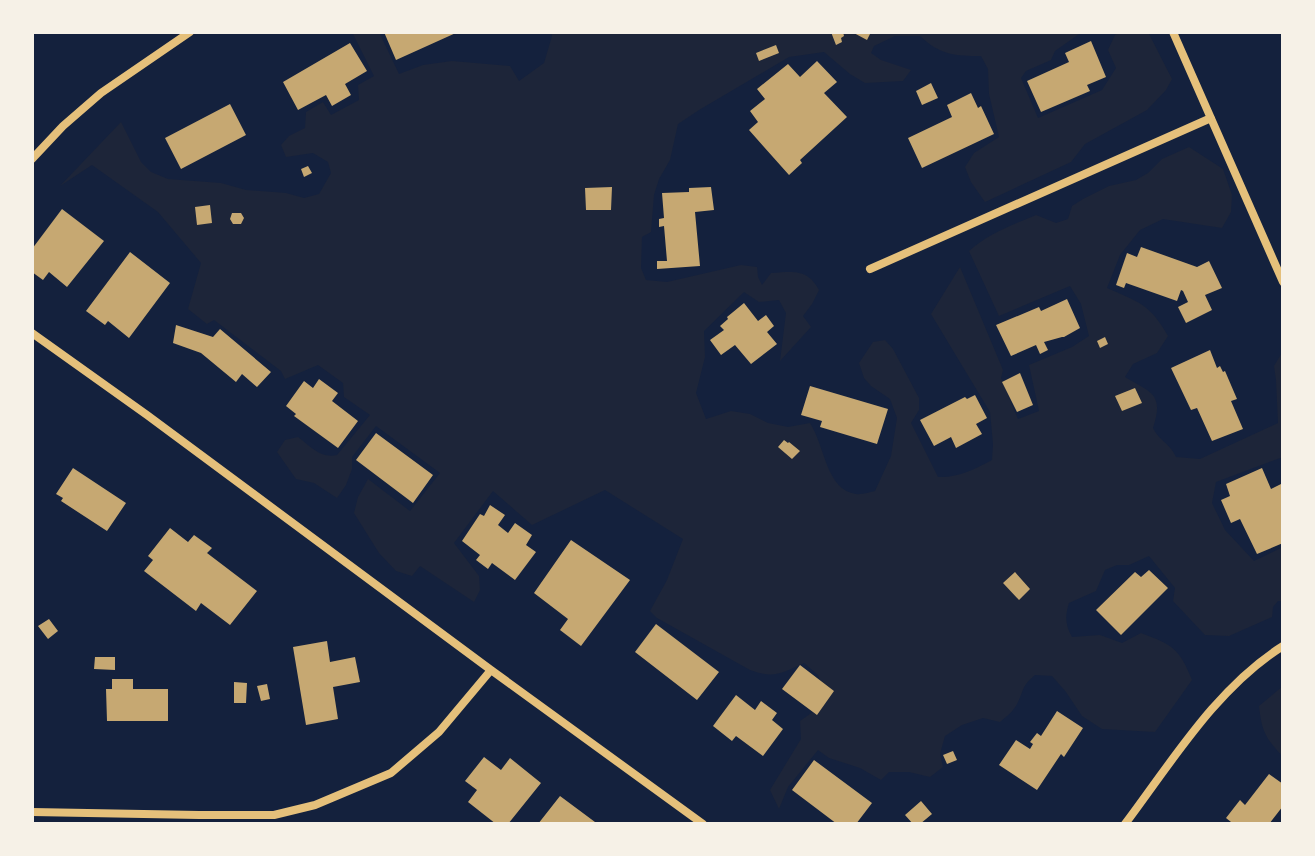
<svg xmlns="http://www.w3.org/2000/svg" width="1315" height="856" viewBox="0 0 1315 856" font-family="Ubuntu,sans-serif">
<rect width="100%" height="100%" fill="#14213d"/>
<path fill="#1d2539" d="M352,32H379L399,74L423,65L452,61L510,66L519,81L544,63L552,36L551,32H1082L1055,51L1051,60L1026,71L1021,78L1038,118L1102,90L1116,68L1108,50L1115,35L1119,32H1148L1172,79L1166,90L1147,110L1085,144L1071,162L985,202L971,182L965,167L974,153L999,137L989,94L988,69L981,56C955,56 940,55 920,36H895L874,46L871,53L881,60L911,70L903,81L865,83L850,74L824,52L789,57L699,110L678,124L670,160L659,179L654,195L651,232L642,237L641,268L646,280L667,282L741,265L757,267L758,277L762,285L771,273C793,272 807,268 819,290L812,304L803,316L811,327L780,361L786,313L779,300L759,302L744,292L704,331L705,357L696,393L706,419L731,411L750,414L768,423L788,427L810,423C825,446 826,490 856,494C861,495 870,492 875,491L891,456L897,418L890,399L871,386L864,378L859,363L873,342L885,340L893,349L919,398V410L911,423L938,477C958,478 975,469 992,460L993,444L990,412L931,314L960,267L1003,370L1001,378L1018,419L1039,411L1029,365L1072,347L1089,336L1081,304L1070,286L999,316L969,251C989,233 1012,225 1036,215L1056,223L1068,219L1072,206L1083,199L1109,186L1136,180L1148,173L1162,159L1189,147L1223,169L1232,195L1231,212L1222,228L1163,219L1140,230L1120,255L1107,288C1139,302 1150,304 1168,336L1157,353L1133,364L1125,377C1152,393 1164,394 1153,428C1161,443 1169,442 1176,457L1200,459L1278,423L1276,380L1274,366L1283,351V457L1216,482L1212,503L1225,530L1254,561L1283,547V601H1278L1273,607L1272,617L1229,636L1205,635L1173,601L1175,588L1149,556L1129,565H1117L1105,570L1096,591L1069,603C1065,616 1065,625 1072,637L1100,635L1122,643L1141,633C1173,645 1179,648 1192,680L1155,732L1102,729L1082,716L1066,692L1052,676L1035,675C1021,687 1025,688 1018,702C1014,711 1007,716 1000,722L983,718L962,725L945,736L940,754L943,767L930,777L909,772H889L881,780L860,768L829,758L818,750L788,787L779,809L770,790L801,739L800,721L827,702L818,675L804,663C782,673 774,679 750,670L657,618L650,611L667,580L683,539L605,490L532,525L493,491L454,543L479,576L480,590L474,602L420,566L412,576L396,571L379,553L354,513L358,497L368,479L410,511L440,473L376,426L352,457V469L346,485L337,498L314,483L296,479L277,452L285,440L298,437C310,446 321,459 337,455L370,415L344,397L343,383L318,365L285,379L281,371L214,320L207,324L188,309L201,263L158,212L92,165L60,186L121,122L141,162L151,172L168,179L221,183L246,190L286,193L304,198L319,194L331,173L328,162L313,153L286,157L281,145L289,136L305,128L306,112L323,102L331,115L359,100L358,85L374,76Z
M1283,686V757C1265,737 1262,732 1259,706Z"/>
<path fill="#c6a872" d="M384,32H458L396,60Z
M831,32H843L844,36L841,38L842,42L836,45Z
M852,32H871L867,40Z
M1091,41L1106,77L1087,85L1090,91L1041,112L1027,81L1069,62L1065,53Z
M350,43L367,71L345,84L351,95L332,106L326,95L298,110L283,82Z
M776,45L779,53L759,61L756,53Z
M817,61L837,82L824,93L847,117L800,160L802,163L789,175L749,130L758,122L750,111L765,99L757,89L788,64L800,77Z
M931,83L938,98L922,105L916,91Z
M971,93L978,108L981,106L994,134L922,168L908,138L952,117L947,105Z
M230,104L246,135L181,169L165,138Z
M308,166L312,173L304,177L301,169Z
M612,187L611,210H586L585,188Z
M711,187L714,210L695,212L700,266L657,269V261H667L664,226L659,227V219L664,218L662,193L689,192V188Z
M210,205L212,223L197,225L195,207Z
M62,209L104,241L67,287L49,272L43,280L32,272V249Z
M232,213H241L244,218L241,224H233L230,219Z
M1141,247L1197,267L1209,261L1222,288L1205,295L1212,310L1186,323L1178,307L1188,302L1183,291L1181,290L1177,301L1126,283L1124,288L1116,285L1127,253L1137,257Z
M130,252L170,283L129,338L108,321L105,325L86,311Z
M1067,299L1080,328L1064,337H1062L1044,342L1048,350L1040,354L1036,345L1011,356L996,325L1039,307L1041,311Z
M744,303L758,321L766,315L774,326L767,332L777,344L751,364L735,345L721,355L710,340L724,330L720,326L728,319L727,317Z
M176,325L213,337L220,329L271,372L257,387L242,374L236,382L201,353L173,343Z
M1105,337L1108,344L1100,348L1097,341Z
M1210,350L1217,368L1220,366L1223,372L1225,371L1237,399L1231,401L1243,429L1212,441L1197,408L1191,410L1171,368Z
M1020,373L1033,405L1017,412L1002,382Z
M319,379L338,393L332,401L358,421L338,448L294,416L296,414L286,406L304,381L313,388Z
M810,386L888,409L877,444L820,427L822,421L801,415Z
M1135,388L1142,403L1122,411L1115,396Z
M975,395L987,418L976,424L982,434L956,448L951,437L934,446L920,420L965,397L967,399Z
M376,433L433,475L413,503L356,460Z
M784,440L788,443L789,442L800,451L792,459L778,447Z
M73,468L126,503L107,531L61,501L63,498L56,494Z
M1262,468L1271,489L1281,484L1283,489V543L1257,554L1240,519L1231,523L1221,500L1230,496L1226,484Z
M490,505L505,515L498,525L508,533L515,523L532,535L526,545L536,552L515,580L492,563L488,569L476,560L480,555L462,541L480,514L484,516Z
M170,528L188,542L194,535L212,548L207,553L257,591L230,625L201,603L196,611L144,571L153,560L148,556Z
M571,540L630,580L581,646L560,630L568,619L534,593Z
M1149,570L1168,588L1121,635L1096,610L1135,572L1141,577Z
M1015,572L1030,589L1019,600L1003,583Z
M49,619L58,631L48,639L38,626Z
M656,624L719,672L697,700L635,652Z
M327,641L330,662L355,657L360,682L333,687L338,719L306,725L293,647Z
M95,657H115V670L94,669Z
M800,665L834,691L817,715L782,689Z
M112,679H133V689H168V721H107L106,689H112Z
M234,682L247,683L246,703H234Z
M267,684L270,699L261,701L257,686Z
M736,695L755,710L761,701L777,713L772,720L783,729L763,756L736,736L732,741L713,726Z
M1057,711L1083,728L1064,757L1061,754L1037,790L999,765L1016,740L1030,749L1033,744L1030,742L1037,733L1041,736Z
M953,751L957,760L947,764L943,755Z
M484,757L501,770L510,758L541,783L508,824H496L468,802L477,790L465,781Z
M814,760L872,803L856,824H837L792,790Z
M1269,774L1283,784V806L1269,824H1229L1231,822L1226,818L1240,800L1245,805Z
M560,796L595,822L594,824H538Z
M921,801L932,814L920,824H913L905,815Z"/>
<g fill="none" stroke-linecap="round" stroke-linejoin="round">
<path stroke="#e5c07b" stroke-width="8" d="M1173,32L1283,282
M32,159L63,126L101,93L190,32
M870,269L1211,118
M32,333L147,415L491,670L703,824
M32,812L199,815H274L315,805L391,773L439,732L491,670
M1125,824C1171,763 1217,687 1283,646"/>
</g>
<rect width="1315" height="856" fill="none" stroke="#f6f1e7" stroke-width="68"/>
</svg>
